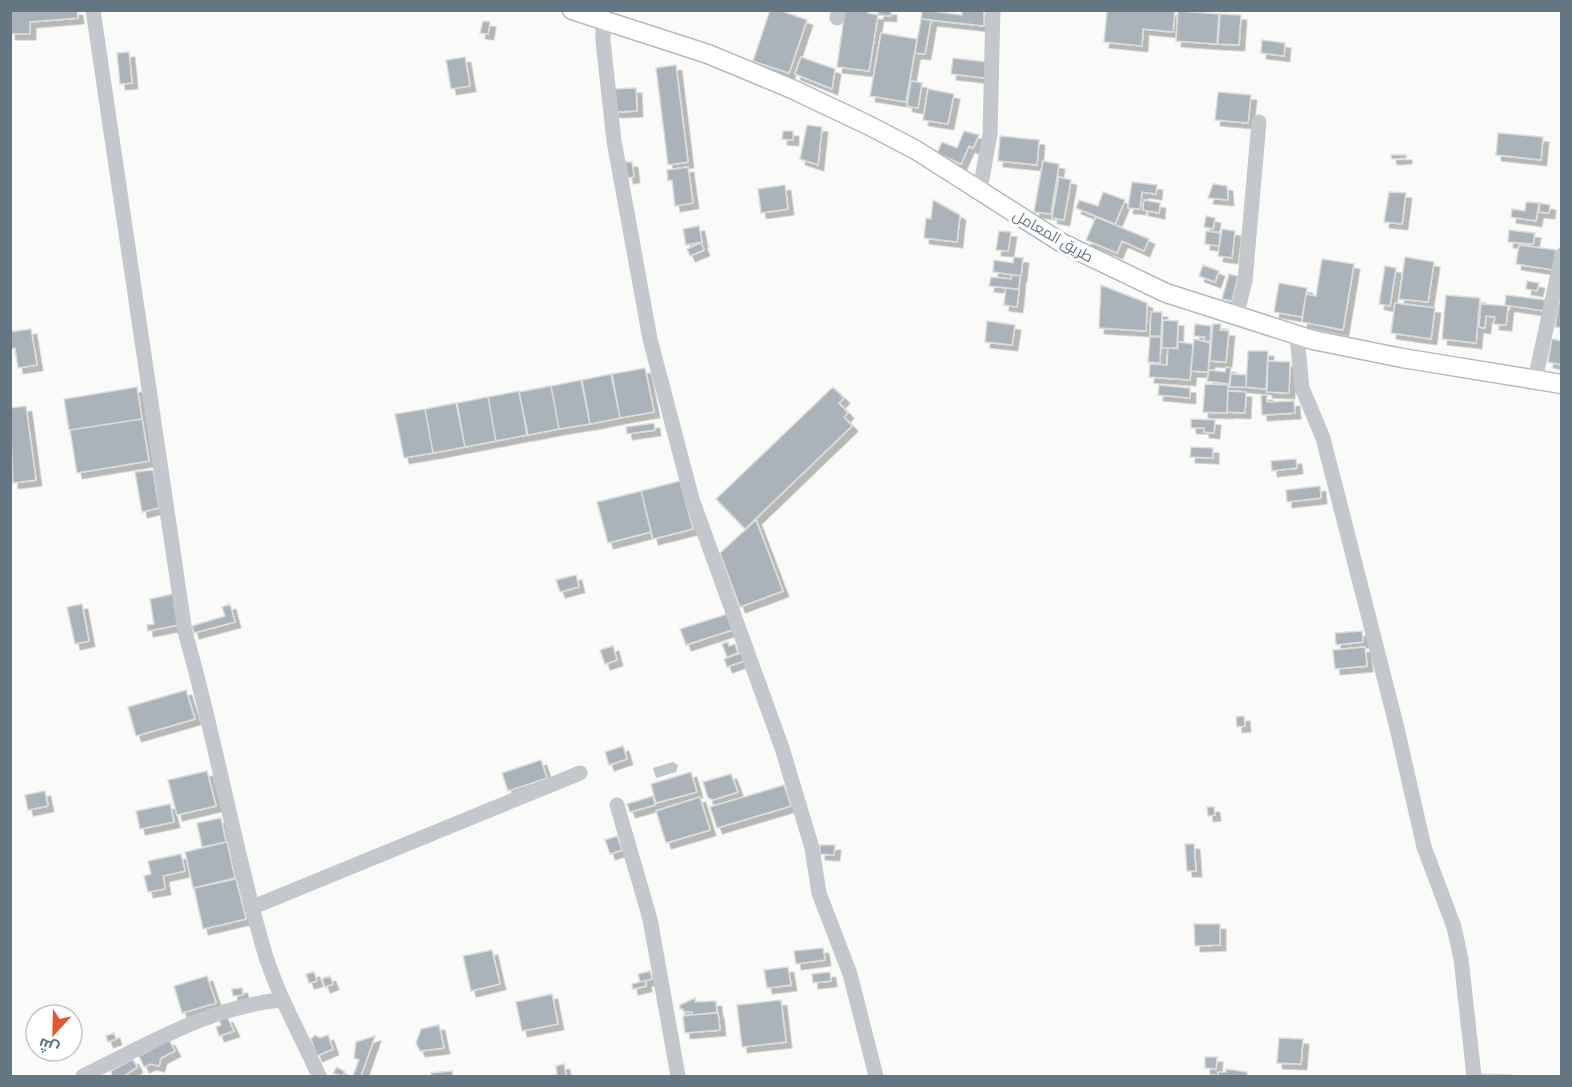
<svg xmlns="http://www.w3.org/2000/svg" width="1572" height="1087" viewBox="0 0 1572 1087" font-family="Manrope,Cairo,sans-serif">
<defs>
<filter id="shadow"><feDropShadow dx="5.5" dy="5.5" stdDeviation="0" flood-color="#0004"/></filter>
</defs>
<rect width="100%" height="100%" fill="#fafaf8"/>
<path fill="#bbc7cb" d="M673,762L678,765L676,772L656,778L653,768Z"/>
<path fill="#aab3b9" stroke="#dcdcda" stroke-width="1.5" filter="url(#shadow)" d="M10,10H77L78,18L30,22V34H10Z
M770,10H779L807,20L789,73L753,61Z
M845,10H868V13L878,15L869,71L837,67Z
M879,10H891V16L878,15Z
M922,10L962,15V10H984V26L921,19Z
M1107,10H1175L1173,32L1143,29L1142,46L1104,42Z
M1178,11L1219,14L1217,44L1176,41Z
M1220,14L1241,15L1239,45L1218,44Z
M921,19L931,20L925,54L915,53Z
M483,21L490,22L488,34L480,33Z
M881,33L917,39L906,102L870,96Z
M1262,40L1285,43L1284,56L1261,53Z
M129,52L132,83L120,84L117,53Z
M465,57L470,86L451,89L446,60Z
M801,57L835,69L832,89L795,74Z
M953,58L987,62L985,78L951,74Z
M676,65L688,162L668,165L656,68Z
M911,81L922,83L918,108L907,106Z
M636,88L637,111L614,112L613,89Z
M928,89L954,94L948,124L923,120Z
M1218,92L1251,95L1248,123L1215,120Z
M807,125L822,127L818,165L800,159Z
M783,131H793V140L782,139Z
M964,131L979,135L973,148L969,146L961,164L937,153L942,142L957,148Z
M1498,133L1543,137L1541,160L1496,155Z
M1000,136L1039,140L1037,165L998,161Z
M1391,155H1406V158L1392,159Z
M1043,161L1059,164L1051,214L1034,212Z
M625,162H632L634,177L628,178Z
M688,167L693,203L675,206L672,180L668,181L667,170Z
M1059,177L1071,180L1064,220L1052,218Z
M1132,182L1157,185L1156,194L1142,192L1140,209L1128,208Z
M1213,184L1227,186L1228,200L1208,198Z
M785,185L788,209L761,213L758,189Z
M1103,192L1125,200L1115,224L1076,208L1079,200L1098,206Z
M1389,192L1406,193L1402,224L1384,222Z
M933,200L960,215L957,242L924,238L926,218L931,219Z
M1144,200L1160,203L1159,213L1143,210Z
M1526,202L1539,203L1536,221L1511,217L1512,209L1525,211Z
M1540,203L1550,205L1549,213L1539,212Z
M1206,216L1215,218L1213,229L1204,227Z
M1096,217L1149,239L1144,251L1122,241L1117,253L1086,240Z
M699,226L702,242L686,245L683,229Z
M1222,229L1235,231L1232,258L1218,256Z
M1509,230L1535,233L1533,244L1508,242Z
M999,231L1011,232L1008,251L996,250Z
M1206,231L1220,233L1219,246L1205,244Z
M701,243L704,250L690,256L687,249Z
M1519,245L1556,250L1553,270L1516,264Z
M1014,257L1023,258L1021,276L993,272L994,260L1013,263Z
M1405,257L1434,262L1428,302L1399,299Z
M1322,259L1354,264L1343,330L1302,322L1306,294L1316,296Z
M1203,265L1219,271L1215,282L1199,276Z
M1385,266L1396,268L1390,306L1379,304Z
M1229,274L1238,276L1232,301L1222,299Z
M1012,275L1020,276L1019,289L989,286L991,277L1011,279Z
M1527,281L1539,283L1537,291L1526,289Z
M1279,283L1307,288L1302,317L1274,312Z
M1101,285L1147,303L1146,331L1099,328Z
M1006,288L1019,290L1017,307L1004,305Z
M1446,295L1480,298L1476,343L1442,339Z
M1506,295L1546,300L1544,311L1505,305Z
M1395,303L1435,308L1431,339L1391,333Z
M1559,303H1562V328L1555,327Z
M1481,304L1508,306L1506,325L1494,324L1495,317L1486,316L1485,328L1479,327Z
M1151,312H1162L1161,336H1150Z
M1163,320L1178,321L1177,348H1162Z
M987,321L1015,325L1012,345L985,342Z
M1195,324L1211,326L1210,341H1204L1205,337L1194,336Z
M1213,324H1221L1220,330L1229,331L1226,362L1210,361Z
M31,329L37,365L18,368L15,348L10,349V332Z
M1150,337H1161L1160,363L1148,362Z
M1194,339L1210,343L1208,372L1191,371Z
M1552,339L1562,341V365L1548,362Z
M1178,342L1193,344L1190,380L1149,377L1150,364L1167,365L1168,348L1178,349Z
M1248,351H1268L1266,389L1246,387Z
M1268,361L1290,362L1289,393L1267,392Z
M1226,367L1231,368L1229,384L1207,381L1209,370L1225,372Z
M645,368L654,412L620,418L612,374Z
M611,374L620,418L590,424L582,380Z
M1231,374L1246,375V387H1230Z
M581,380L590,424L559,429L551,386Z
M1205,384L1228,385L1227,413L1203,412Z
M1159,385L1190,388V398L1158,395Z
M551,386L559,429L528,435L519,392Z
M137,387L142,419L69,430L64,399Z
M833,387L844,398L839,403L848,413L844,417L852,426L745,529L716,499Z
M519,391L527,435L496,441L488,397Z
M1228,391L1246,392L1245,413L1227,412Z
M1261,395H1267V402L1294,401L1295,413L1262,415Z
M488,397L496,441L465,447L457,403Z
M456,403L465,447L433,453L425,409Z
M26,406L36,480L13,483L10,408Z
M425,409L433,453L404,458L395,414Z
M142,419L149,461L77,473L70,430Z
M1191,419L1215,420L1214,433L1204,432V428H1191Z
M654,423L655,430L627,434L626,427Z
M1191,447L1213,448V458L1190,457Z
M1296,459L1297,468L1272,471L1271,461Z
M153,470L159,508L142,512L135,472Z
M680,481L693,529L653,539L641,491Z
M1320,486L1321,498L1287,502L1286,490Z
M641,491L651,532L608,543L597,502Z
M756,520L783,591L740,607L720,553Z
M576,575L579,587L560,592L556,580Z
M173,594L179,625L148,631L147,625L154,624L150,599Z
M82,604L89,641L75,644L67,607Z
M230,604L235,622L194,633L192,626L225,616L222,607Z
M727,614L732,630L686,645L680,629Z
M1362,631L1363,642L1336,645L1335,633Z
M728,642L729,646L735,644L738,653L727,657L722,644Z
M613,646L617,660L605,664L600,650Z
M1365,647L1367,666L1335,669L1333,650Z
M741,653L744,661L727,667L724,659Z
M186,690L195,719L136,736L128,707Z
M1244,716L1245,726L1237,727L1236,717Z
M623,746L627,759L609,765L605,752Z
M541,760L547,778L508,791L502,773Z
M207,771L216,806L177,815L168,780Z
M691,772L697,792L656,803L651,784Z
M731,774L738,792L713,800L708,798L703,782Z
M784,785L791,806L717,828L710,807Z
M45,791L48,806L28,810L25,795Z
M653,796L655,805L630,812L627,804Z
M700,797L710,830L666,843L656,811Z
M170,804L174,822L140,829L136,811Z
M1207,807H1214L1215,815L1208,816Z
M221,818L226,842L202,847L197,823Z
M617,836L622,850L610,854L605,840Z
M227,842L235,878L193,888L185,852Z
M1185,844H1194L1196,871H1187Z
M820,845H835L834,855L820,854Z
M181,854L185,871L163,876L165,889L148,892L144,876L151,874L148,861Z
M236,879L246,919L203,929L194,888Z
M1194,924H1220V945L1195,946Z
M823,948L825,960L796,964L794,951Z
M492,950L500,984L471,991L463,956Z
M788,967L791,985L767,988L764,970Z
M650,971L652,979L640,982L638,974Z
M314,972L317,981L309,983L306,974Z
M830,972L831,981L813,983L812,974Z
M207,976L216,1003L182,1013L174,986Z
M330,976L333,984L325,987L322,979Z
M645,981L646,986L633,989L632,984Z
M242,988L243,995L233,996L232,989Z
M552,994L558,1024L522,1031L516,1002Z
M695,998V1002L716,1001L717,1013L692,1015V1012H684L683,1009H680V1005Z
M781,1000L786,1042L742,1047L737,1005Z
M718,1012L720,1030L685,1033L683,1016Z
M227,1017L234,1031L219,1036L216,1027L221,1025L219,1019Z
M439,1025L444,1048L420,1051L416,1043L421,1029Z
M114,1033L116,1039L108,1042L106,1036Z
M328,1035L333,1049L317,1056L311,1039L315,1035L320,1038Z
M375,1036L361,1076H353L359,1060L354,1058L356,1042Z
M1279,1038L1303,1039L1301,1064L1277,1063Z
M169,1040L175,1051L161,1058L159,1066L151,1064L144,1067L139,1056Z
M1205,1057H1217L1216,1069L1205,1068Z
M133,1059L137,1067L124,1076H112L111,1071Z
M564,1064L566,1076H548L557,1075L556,1066Z
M337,1067L345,1072L342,1076L333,1073Z
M1226,1069L1247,1072V1076H1218V1072H1226Z
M452,1071L453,1076H431V1073Z
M1481,1074L1512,1075V1076H1481Z"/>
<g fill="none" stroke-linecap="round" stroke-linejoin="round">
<defs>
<path id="major" d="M572,10L708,54L792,89L868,125L916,150L1062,243L1166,293L1313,340L1402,358L1562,384"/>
</defs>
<use href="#major" stroke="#b5babe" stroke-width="21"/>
<path stroke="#c3c8cc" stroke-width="15" d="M93,10L185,632C215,736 233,843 263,947C276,993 300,1033 319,1076
M837,18L839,10
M603,20V41L614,141L650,339L692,499L782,748L812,848L819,893L850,974L876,1076
M980,190L990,134L993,10
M1236,317L1245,281L1259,122
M1297,336L1302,388L1323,438L1396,724L1424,847L1454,927L1461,959L1474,1076
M1535,380L1562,255
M617,805L650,919L678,1076
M253,907L580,773
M83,1076C147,1045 209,1007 281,1000"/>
<use href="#major" stroke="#fff" stroke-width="18"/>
</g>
<g text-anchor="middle" stroke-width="6" stroke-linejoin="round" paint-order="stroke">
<g font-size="15" fill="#657683" stroke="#fff">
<text transform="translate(1053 236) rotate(30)" y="5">طريق المعامل</text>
</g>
</g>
<rect width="1572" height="1087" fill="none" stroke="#657683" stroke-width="24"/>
<g transform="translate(54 1033) rotate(202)"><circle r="28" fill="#ffffff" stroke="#c1c8cd" stroke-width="1.5"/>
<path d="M0-4.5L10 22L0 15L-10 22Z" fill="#e4572e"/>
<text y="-9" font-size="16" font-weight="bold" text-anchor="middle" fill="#657683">ش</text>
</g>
</svg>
